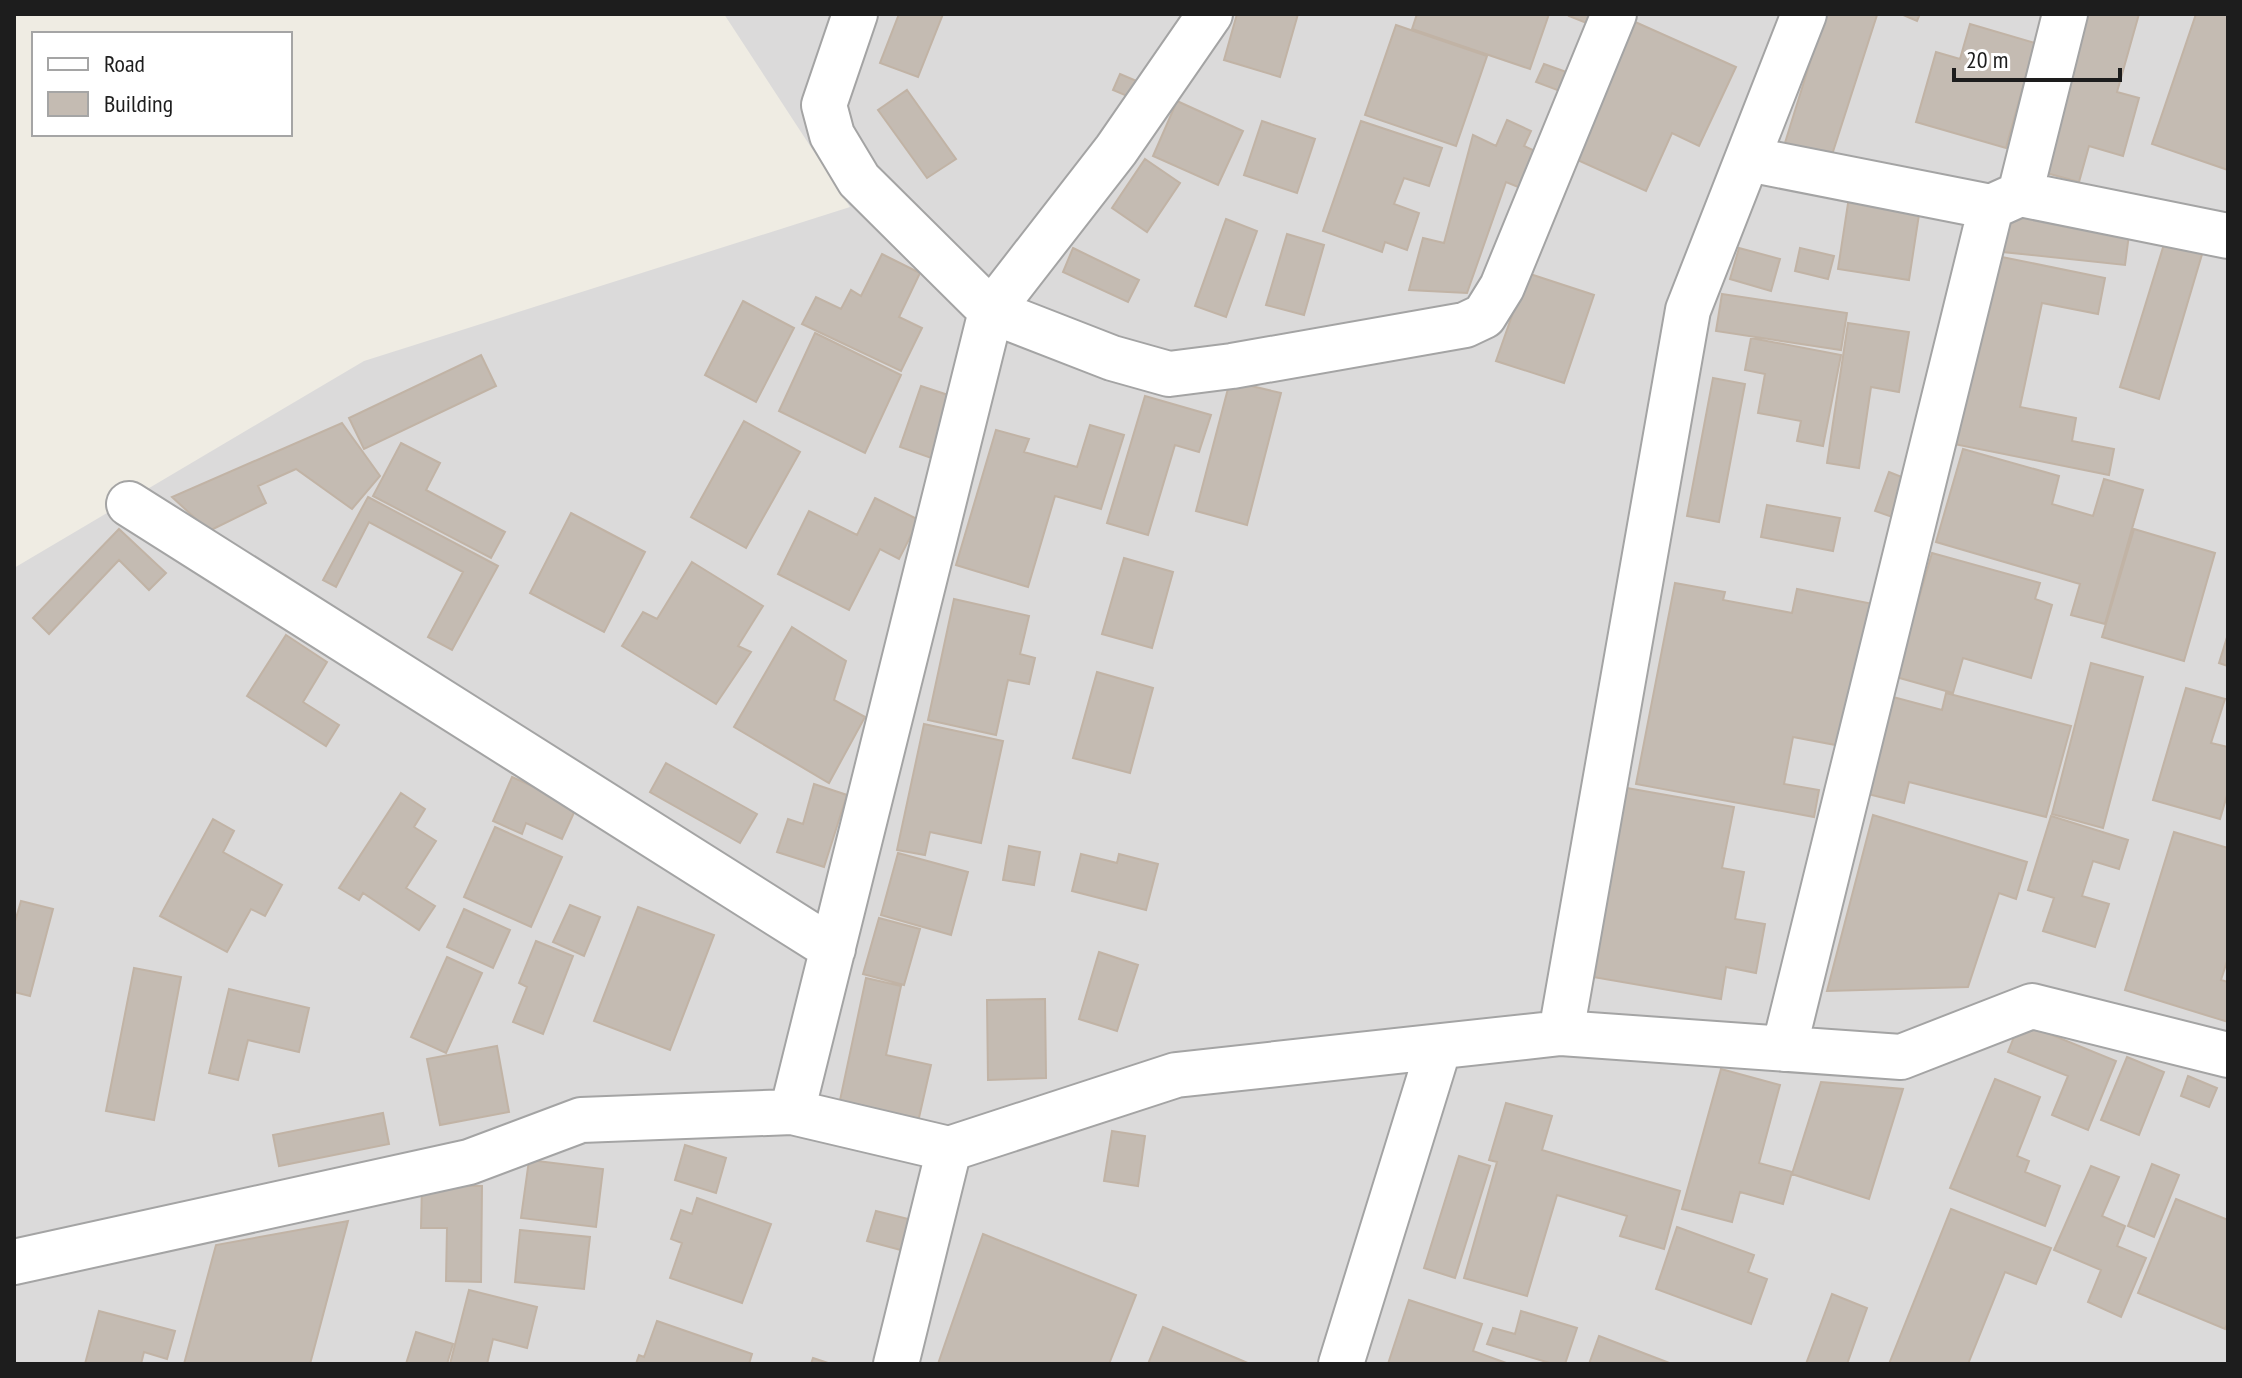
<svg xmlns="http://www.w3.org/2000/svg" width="2242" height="1378" viewBox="0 0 2242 1378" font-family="'PT Sans Narrow',sans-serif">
<rect width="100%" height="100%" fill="#efece3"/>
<path fill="#dbdada" d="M724,14H2228V1364H14V568L364,361L850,207Z"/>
<path fill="#c4bbb2" stroke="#c1b3a5" stroke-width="2" d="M899,14H943L918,77L880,63Z
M1237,14H1298L1280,77L1224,60Z
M1417,14H1549L1530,69L1412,29Z
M1570,14H1594L1589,24L1569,16Z
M1825,14L1877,15L1830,161L1784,146Z
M1901,14H1920L1917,21Z
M2083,14H2139L2117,92L2139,98L2123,156L2089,146L2079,182L2039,171Z
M2196,14H2228V170L2152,144Z
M1624,17L1736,67L1699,146L1672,133L1646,191L1562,153Z
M1970,24L2035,43L2006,148L1916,122L1936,52L1960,59Z
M1396,25L1487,56L1456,146L1365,115Z
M1544,64L1575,75L1568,94L1536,82Z
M1120,74L1146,85L1139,101L1113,90Z
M907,90L956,159L927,178L878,110Z
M1177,101L1243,131L1218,185L1153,156Z
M1507,120L1531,131L1524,146L1548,157L1533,193L1506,182L1467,293L1409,290L1423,238L1444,243L1473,135L1496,146Z
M1262,121L1315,139L1297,193L1244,175Z
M1361,121L1442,148L1429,186L1404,178L1394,204L1419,213L1407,250L1385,242L1382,252L1323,231Z
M1145,159L1180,183L1147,232L1112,208Z
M1849,197L1920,208L1909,280L1838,269Z
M2007,213L2130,227L2125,265L2003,252Z
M1226,219L1257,231L1226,317L1195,306Z
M1287,234L1324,245L1304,315L1266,305Z
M2165,241L2203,251L2159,399L2120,387Z
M1073,248L1139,280L1128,302L1063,272Z
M1739,248L1780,259L1771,291L1730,279Z
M1800,248L1834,256L1828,279L1795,271Z
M882,254L920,273L899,317L922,328L901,371L802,324L816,297L841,309L851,290L861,296Z
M1992,255L2105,278L2098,314L2042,303L2020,407L2076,418L2072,441L2114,449L2109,475L1954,444Z
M1527,273L1594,295L1564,383L1496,361Z
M1722,294L1847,313L1841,350L1716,331Z
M743,301L794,328L756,402L705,375Z
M1848,323L1909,332L1899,392L1871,387L1859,468L1827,463Z
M815,333L901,375L865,453L779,411Z
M1751,338L1841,355L1823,446L1797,441L1801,421L1758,413L1765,374L1745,370Z
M481,355L496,386L364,449L349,418Z
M1713,378L1745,384L1719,522L1687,516Z
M1230,381L1281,393L1247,525L1196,511Z
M921,386L957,398L937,460L900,447Z
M1145,396L1211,415L1199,452L1175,445L1148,535L1107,523Z
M744,421L800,452L746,548L691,517Z
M342,423L380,476L352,509L296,469L258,486L266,503L209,531L172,497Z
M1090,425L1124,435L1101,509L1055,496L1028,587L956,565L996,430L1029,439L1024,452L1077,467Z
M401,443L440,463L426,490L505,532L491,558L373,496Z
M1963,449L2059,476L2052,504L2093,516L2104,479L2143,490L2105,624L2071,615L2080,584L1936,542Z
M1889,472L1912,481L1898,519L1875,511Z
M368,497L498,566L452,650L428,637L463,572L369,522L336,587L323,580Z
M875,498L919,520L899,559L880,549L849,610L778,574L809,511L857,535Z
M1767,505L1840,518L1833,551L1761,537Z
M571,513L645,552L604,632L530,593Z
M119,529L166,573L149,590L119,560L49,634L33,618Z
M2134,529L2215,553L2184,661L2102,637Z
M1932,553L2040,583L2035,599L2052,605L2031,678L1963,658L1953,693L1896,677Z
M1124,558L1173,572L1152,648L1102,634Z
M692,562L763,606L738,646L751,652L716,704L622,646L643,612L657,619Z
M1675,583L1725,592L1723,600L1792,613L1797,589L1873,604L1846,747L1793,737L1784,784L1819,790L1814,817L1636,784Z
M954,599L1029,616L1020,654L1035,658L1029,684L1008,680L996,735L928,720Z
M792,627L846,661L834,700L865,717L829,783L734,727Z
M2228,634V666L2219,663Z
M286,635L327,662L303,702L339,725L326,746L247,696Z
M2091,663L2143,677L2103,828L2052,814Z
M1097,672L1153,688L1130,773L1073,758Z
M2186,688L2225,699L2211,743L2228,747V792L2220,819L2153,800Z
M1946,693L2071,726L2046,817L1909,782L1904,803L1868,794L1893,697L1942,710Z
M924,724L1003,741L981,843L930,832L925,855L897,850Z
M666,763L757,814L740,843L650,792Z
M512,777L577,806L562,839L526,823L522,834L493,821Z
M814,784L847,795L824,867L777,852L788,819L803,824Z
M1627,788L1734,807L1722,868L1744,872L1735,919L1765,924L1756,973L1726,967L1721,999L1593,977Z
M401,793L425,809L414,827L436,841L406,888L435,906L419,930L363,893L359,900L339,888Z
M1873,815L2027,862L2016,899L1999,893L1968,987L1827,991Z
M2051,816L2128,840L2119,869L2093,861L2082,896L2109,904L2095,947L2043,931L2054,898L2028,890Z
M213,819L234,831L223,852L282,885L265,916L251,909L227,952L160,916Z
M495,827L562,857L531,927L464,897Z
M2174,832L2228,848V958L2221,980L2228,982V1022L2125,990Z
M1009,846L1040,852L1034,885L1003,880Z
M898,853L968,872L951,935L881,915Z
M1081,854L1117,863L1119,854L1158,864L1146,910L1072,891Z
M21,901L53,909L30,996L14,992V925Z
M570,905L600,917L584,956L553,942Z
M638,907L714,935L670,1050L594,1021Z
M464,909L510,930L493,968L447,947Z
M879,918L920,929L904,985L863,974Z
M536,941L573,956L543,1034L513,1022L527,987L519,983Z
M1099,952L1138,965L1117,1031L1079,1019Z
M447,957L482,973L446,1053L411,1037Z
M134,968L181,977L154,1120L106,1111Z
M866,978L901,986L886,1055L931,1065L918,1122L839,1105Z
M229,989L309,1008L299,1052L248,1040L238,1080L209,1073Z
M1045,999L1046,1078L988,1080L987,1000Z
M2020,1022L2116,1061L2088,1130L2052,1115L2068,1076L2008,1052Z
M497,1046L509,1112L440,1125L427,1059Z
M2127,1057L2164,1072L2139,1135L2101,1120Z
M1721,1069L1780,1085L1759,1163L1792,1172L1783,1204L1740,1192L1732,1222L1682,1209Z
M2188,1076L2217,1088L2209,1107L2181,1096Z
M1995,1079L2040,1097L2017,1156L2029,1161L2025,1172L2060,1186L2045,1226L1950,1188Z
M1821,1082L1903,1089L1869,1199L1792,1174Z
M1506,1103L1552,1116L1542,1150L1680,1191L1664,1249L1620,1236L1627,1216L1557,1195L1527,1296L1464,1278L1497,1162L1489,1160Z
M383,1113L389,1144L279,1166L273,1135Z
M1112,1131L1145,1136L1138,1186L1104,1181Z
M685,1145L726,1158L716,1193L675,1180Z
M1459,1156L1490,1166L1455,1278L1424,1268Z
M529,1160L603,1169L596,1227L521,1218Z
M2152,1164L2179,1175L2154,1237L2128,1226Z
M2091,1166L2119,1177L2102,1216L2125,1226L2117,1246L2146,1258L2121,1317L2088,1302L2101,1270L2054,1250Z
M422,1185L482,1186L481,1282L446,1281L447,1228H421Z
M697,1198L771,1224L742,1303L670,1278L682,1243L671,1239L681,1210L692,1214Z
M2176,1199L2228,1220V1321L2225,1329L2138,1293Z
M1951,1209L2051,1248L2036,1284L2005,1272L1968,1364H1889Z
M876,1211L920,1222L912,1253L867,1241Z
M348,1221L310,1364H184L216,1245Z
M1677,1227L1754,1255L1748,1272L1767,1279L1751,1324L1656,1289Z
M520,1230L590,1237L584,1289L515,1282Z
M983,1234L1136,1295L1109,1364H938Z
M469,1290L537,1307L527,1348L493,1339L487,1364H450Z
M1832,1294L1867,1308L1847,1364H1806Z
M1409,1300L1482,1324L1473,1351L1509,1364H1388Z
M99,1311L175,1331L167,1359L144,1352L141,1364H85Z
M1521,1311L1577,1328L1565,1364H1553L1487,1344L1493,1328L1515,1334Z
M657,1321L752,1354L749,1364H636L639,1355L644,1357Z
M1163,1327L1250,1364H1148Z
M416,1332L453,1344L447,1364H406Z
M1599,1336L1672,1364H1589Z
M813,1358L831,1364H811Z"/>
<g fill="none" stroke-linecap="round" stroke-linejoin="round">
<defs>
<path id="minor" d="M855,14L824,105L832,135L859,180L991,311L1112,358L1169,374L1232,366L1465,325L1484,316L1502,287L1614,14
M1748,159L1991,207L2020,194L2228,236
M2020,194L2065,14
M129,504L833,949
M1561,1033L1688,310L1804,14
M1784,1049L1991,207
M792,1112L991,311L1116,150L1210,14
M14,1262L469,1162L581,1120L792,1112L949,1149L1176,1075L1561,1033L1901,1057L2032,1006L2228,1055
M896,1364L949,1149
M1341,1364L1439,1047"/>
</defs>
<use href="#minor" stroke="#a4a4a4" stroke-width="48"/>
<use href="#minor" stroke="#fff" stroke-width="44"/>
</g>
<rect width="2242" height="1378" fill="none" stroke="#1d1d1d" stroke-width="32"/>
<rect x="32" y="32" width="260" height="104" fill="#ffffff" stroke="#a5a5a5" stroke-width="2"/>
<rect x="48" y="58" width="40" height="12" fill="#ffffff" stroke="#a5a5a5" stroke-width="2"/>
<text x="104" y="72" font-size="24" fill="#1d1d1d">Road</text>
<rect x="48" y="92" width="40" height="24" fill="#c4bbb2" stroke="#a5a5a5" stroke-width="2"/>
<text x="104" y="112" font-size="24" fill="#1d1d1d">Building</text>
<path d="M1954 68v12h166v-12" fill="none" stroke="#1d1d1d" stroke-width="4"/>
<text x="1966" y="68" font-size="24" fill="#1d1d1d" stroke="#ffffff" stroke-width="6" paint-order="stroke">20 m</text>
</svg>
